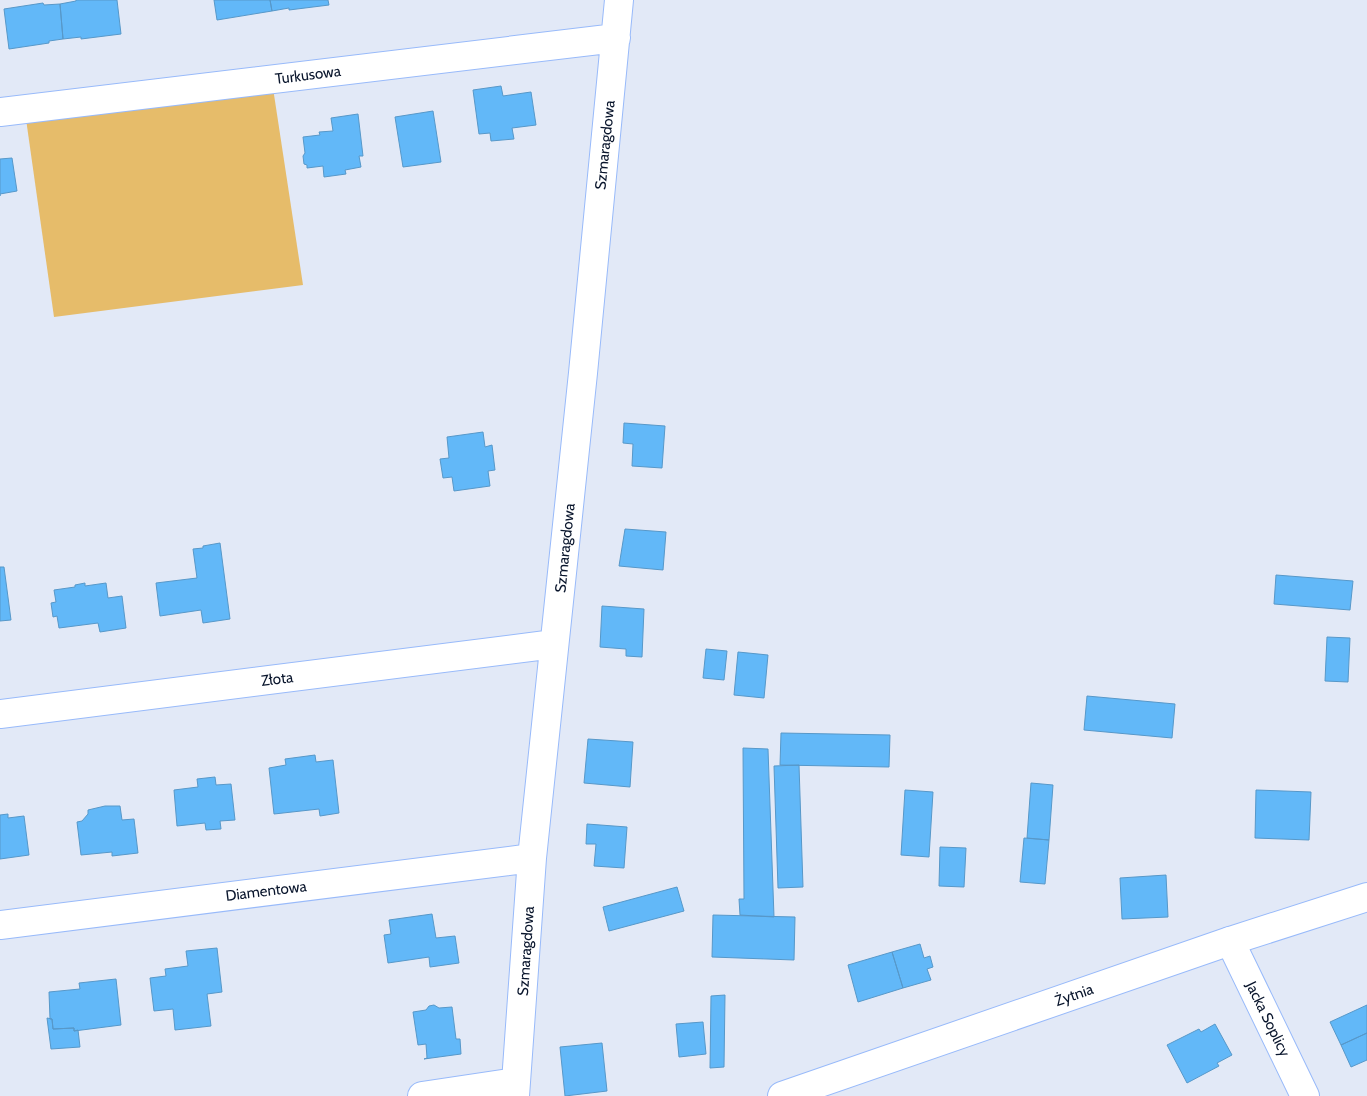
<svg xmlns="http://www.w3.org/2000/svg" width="1367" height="1096" viewBox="0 0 1367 1096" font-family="Cabin,sans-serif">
<rect width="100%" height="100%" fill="#e2e9f7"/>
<path fill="#e6bc6a" d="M273,88L303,285L54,317L26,119Z"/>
<path fill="#62b8f8" stroke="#5798c9" d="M76,0H117L121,34L81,39V37L63,39L60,4L76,1Z
M214,0H270L272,11L217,20Z
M270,0H328L329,5L289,10V8L272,11Z
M43,3L44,5L60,4L63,39L49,41V43L9,49L4,9Z
M501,86L503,96L531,92L536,125L512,128L514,139L491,141L490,133L479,134L473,90Z
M433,111L441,162L403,167L395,117Z
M358,114L363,156H359L361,167L345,170L346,174L324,177L323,166L307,168V165L304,164L303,156L305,153L303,137L320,135L319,132L333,131L331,118Z
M12,158L17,191L0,194V196V159Z
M624,423L665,426L662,468L632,466L633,444L623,443Z
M483,432L485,447L492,445L495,470L488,471L490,486L454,491L452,477L443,478L440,459L449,458L447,437Z
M625,529L666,532L663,570L619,566Z
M220,543L230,619L203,623L201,610L160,616L156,583L197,578L193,549L203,548V546Z
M0,567H4L11,620L0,621Z
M1276,575L1353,581L1350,610L1274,604Z
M85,583V586L106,583L108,598L122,596L126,628L100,632L98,623L59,628L57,616L53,617L51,603L56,602L54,590L75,587V585Z
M602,606L644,609L642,657L626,656V649L600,647Z
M1327,637L1350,638L1348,682L1325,681Z
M706,649L727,651L724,680L703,678Z
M738,652L768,655L764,698L734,695Z
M1087,696L1175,704L1172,738L1084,730Z
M781,733L890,735L889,767L780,765Z
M588,739L633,742L630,787L584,783Z
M743,748L768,749L774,917L740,915L739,899H744Z
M315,755L316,762L333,760L339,813L320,816L319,809L274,814L269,768L286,765L285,759Z
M799,765L803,887L778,888L774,766Z
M215,777L216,785L231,784L235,820L220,821L221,829L206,830L205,823L177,826L174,790L198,787L197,779Z
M1031,783L1053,785L1049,840L1027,838Z
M905,790L933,792L929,857L901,855Z
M1256,790L1311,792L1309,840L1255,838Z
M105,806H120L122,820L134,819L138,853L112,856V852L81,855L77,822L82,821L88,814V810Z
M8,814V818L24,816L29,855L0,859V815Z
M587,824L627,827L624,868L594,866L596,844H586Z
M1024,838L1049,840L1045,884L1020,882Z
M940,847L966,848L964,887L939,886Z
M1166,875L1168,917L1122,919L1120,878Z
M677,887L684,911L609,931L603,907Z
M432,914L436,938L455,936L459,963L430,967L429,957L388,963L384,935L391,934L389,920Z
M713,915L795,917L794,960L712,957Z
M920,944L924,958L930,956L933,967L927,969L931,980L903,988L892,952Z
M217,948L222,992L207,994L211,1026L175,1030L173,1009L154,1011L150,978L166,976L165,969L188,966L186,951Z
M892,952L903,988L858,1002L848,965Z
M116,979L121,1025L74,1031V1028L53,1029L52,1019H50L49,992L80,989L79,983Z
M725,995L724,1067L710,1068L711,996Z
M434,1005L439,1008L452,1007L456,1039H460L461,1054L424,1059L427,1058L426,1044L418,1045L413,1012L426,1010L429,1006Z
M1367,1005V1033L1341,1045L1330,1022Z
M47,1018L52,1019L53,1029L74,1028V1031L78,1030L80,1047L51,1049Z
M703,1022L706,1054L679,1057L676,1024Z
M1215,1024L1232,1055L1217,1063L1219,1066L1187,1083L1167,1045L1199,1029L1201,1032Z
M1367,1033V1060L1351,1067L1341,1045Z
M602,1043L607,1091L565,1096L560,1047Z"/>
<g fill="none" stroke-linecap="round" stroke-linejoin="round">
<defs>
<path id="street" d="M0,112L616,38
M0,714L554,644
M0,925L532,858
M1230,941L1305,1096
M422,1096L516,1082
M515,1096L532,858L583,373L619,0"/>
<path id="secondary" d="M782,1096L1230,941L1367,897"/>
</defs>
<use href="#street" stroke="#98bafa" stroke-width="30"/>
<use href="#secondary" stroke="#98bafa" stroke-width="30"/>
<use href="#street" stroke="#fff" stroke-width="28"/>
<use href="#secondary" stroke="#fff" stroke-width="28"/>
</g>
<g text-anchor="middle" stroke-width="4" stroke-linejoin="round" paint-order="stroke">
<g font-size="15" fill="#09152c" stroke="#fff">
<text transform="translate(308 75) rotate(-7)" y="5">Turkusowa</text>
<text transform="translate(605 145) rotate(-84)" y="5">Szmaragdowa</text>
<text transform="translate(565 548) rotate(-84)" y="5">Szmaragdowa</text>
<text transform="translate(277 679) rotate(-7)" y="5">Złota</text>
<text transform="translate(266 891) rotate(-7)" y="5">Diamentowa</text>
<text transform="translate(526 951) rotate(-86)" y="5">Szmaragdowa</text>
<text transform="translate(1074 995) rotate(-19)" y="5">Żytnia</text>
<text transform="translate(1268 1019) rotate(64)" y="5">Jacka Soplicy</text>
</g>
</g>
</svg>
